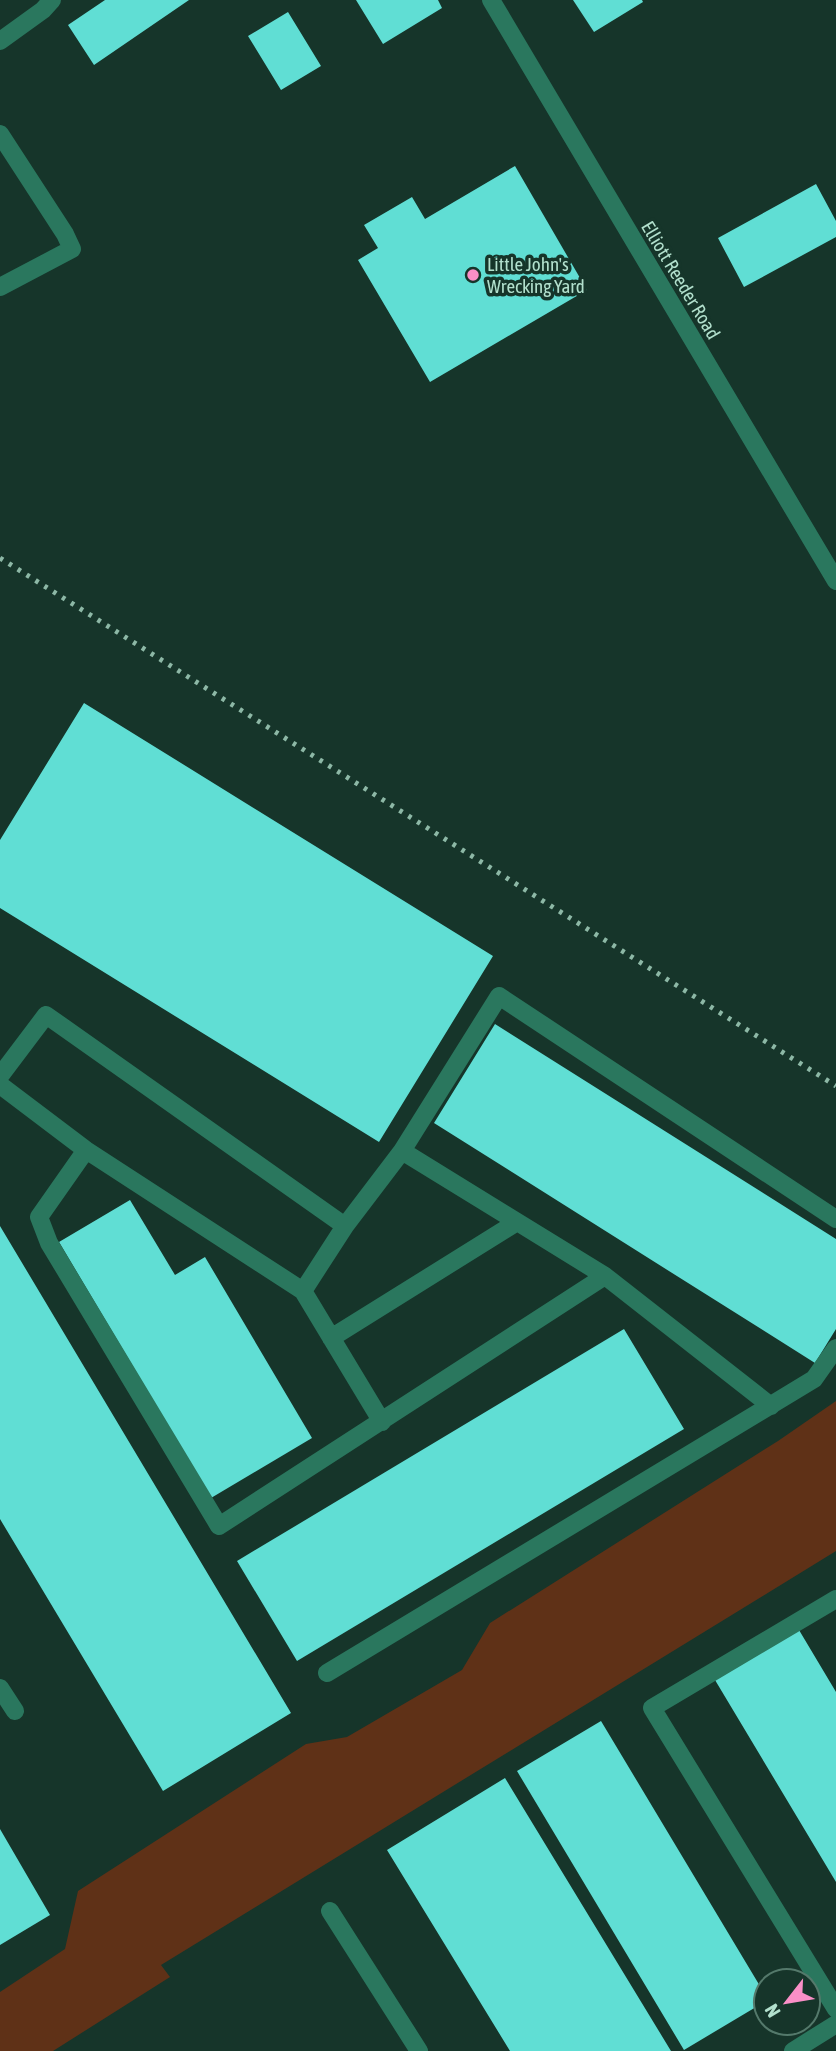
<svg xmlns="http://www.w3.org/2000/svg" width="836" height="2051" viewBox="0 0 836 2051" font-family="'Asap Condensed',sans-serif">
<rect width="100%" height="100%" fill="#16352a"/>
<path fill="#5f3117" d="M836,1401V1551L161,1965L170,1977L53,2051H0V1992L65,1949L78,1891L306,1744L347,1737L462,1670L490,1623L778,1441Z"/>
<path fill="#60ded4" d="M105,0H189L94,65L68,25Z
M356,0H438L442,8L383,44Z
M573,0H642L643,2L594,32Z
M288,12L321,66L281,90L248,36Z
M515,166L587,290L430,382L358,260L378,248L364,225L412,197L425,219Z
M816,184L836,221V237L744,287L718,238Z
M84,703L493,956L379,1142L0,908V840Z
M495,1024L836,1239V1329L815,1363L434,1123Z
M130,1200L175,1275L205,1257L312,1438L211,1498L59,1242Z
M0,1226L291,1713L163,1791L0,1519Z
M624,1329L684,1429L297,1661L237,1561Z
M799,1630L836,1692V1882L715,1680Z
M601,1721L766,1996V2001L684,2050L517,1771Z
M505,1778L671,2051H510L387,1850Z
M0,1829L50,1915L0,1945Z"/>
<g fill="none" stroke-linecap="round" stroke-linejoin="round">
<path stroke="#2a775e" stroke-width="18" d="M491,0L836,581
M0,41L43,10L52,0
M0,134L65,234L72,249L0,287
M0,1076L46,1015L345,1226
M0,1085L86,1150L303,1291L382,1422
M86,1150L39,1217L49,1243L219,1526L605,1276L402,1151L499,996L836,1219
M605,1276L771,1406
M303,1291L345,1226L402,1151
M331,1338L517,1222
M836,1599L652,1708L836,2009
M327,1673L814,1379L836,1348
M0,1688L15,1711
M330,1911L419,2051
M793,2051L836,2024"/>
<path stroke="#8db8a6" stroke-width="5" stroke-dasharray="3.5 7" stroke-linecap="butt" d="M0,558L836,1086"/>
</g>
<circle fill="#fa8fc7" stroke="#16352a" stroke-width="2.5" cx="473" cy="275" r="7"/>
<g text-anchor="middle" stroke-width="7" stroke-linejoin="round" paint-order="stroke">
<g font-size="19" fill="#b2e0cd" stroke="#16352a" text-anchor="start">
<text x="487" y="271">Little John's<tspan x="487" dy="22">Wrecking Yard</tspan></text>
</g>
<g font-size="19" fill="#b2e0cd" stroke="#16352a">
<text transform="translate(681 280) rotate(59)" y="7">Elliott Reeder Road</text>
</g>
</g>
<g transform="translate(787 2002) rotate(239)"><circle r="33" fill="#16352a" stroke="#54796b" stroke-width="2"/>
<path d="M0-5L12 26L0 18L-12 26Z" fill="#fa8fc7"/>
<text y="-10" font-size="19" font-weight="bold" text-anchor="middle" fill="#b2e0cd">N</text>
</g>
</svg>
